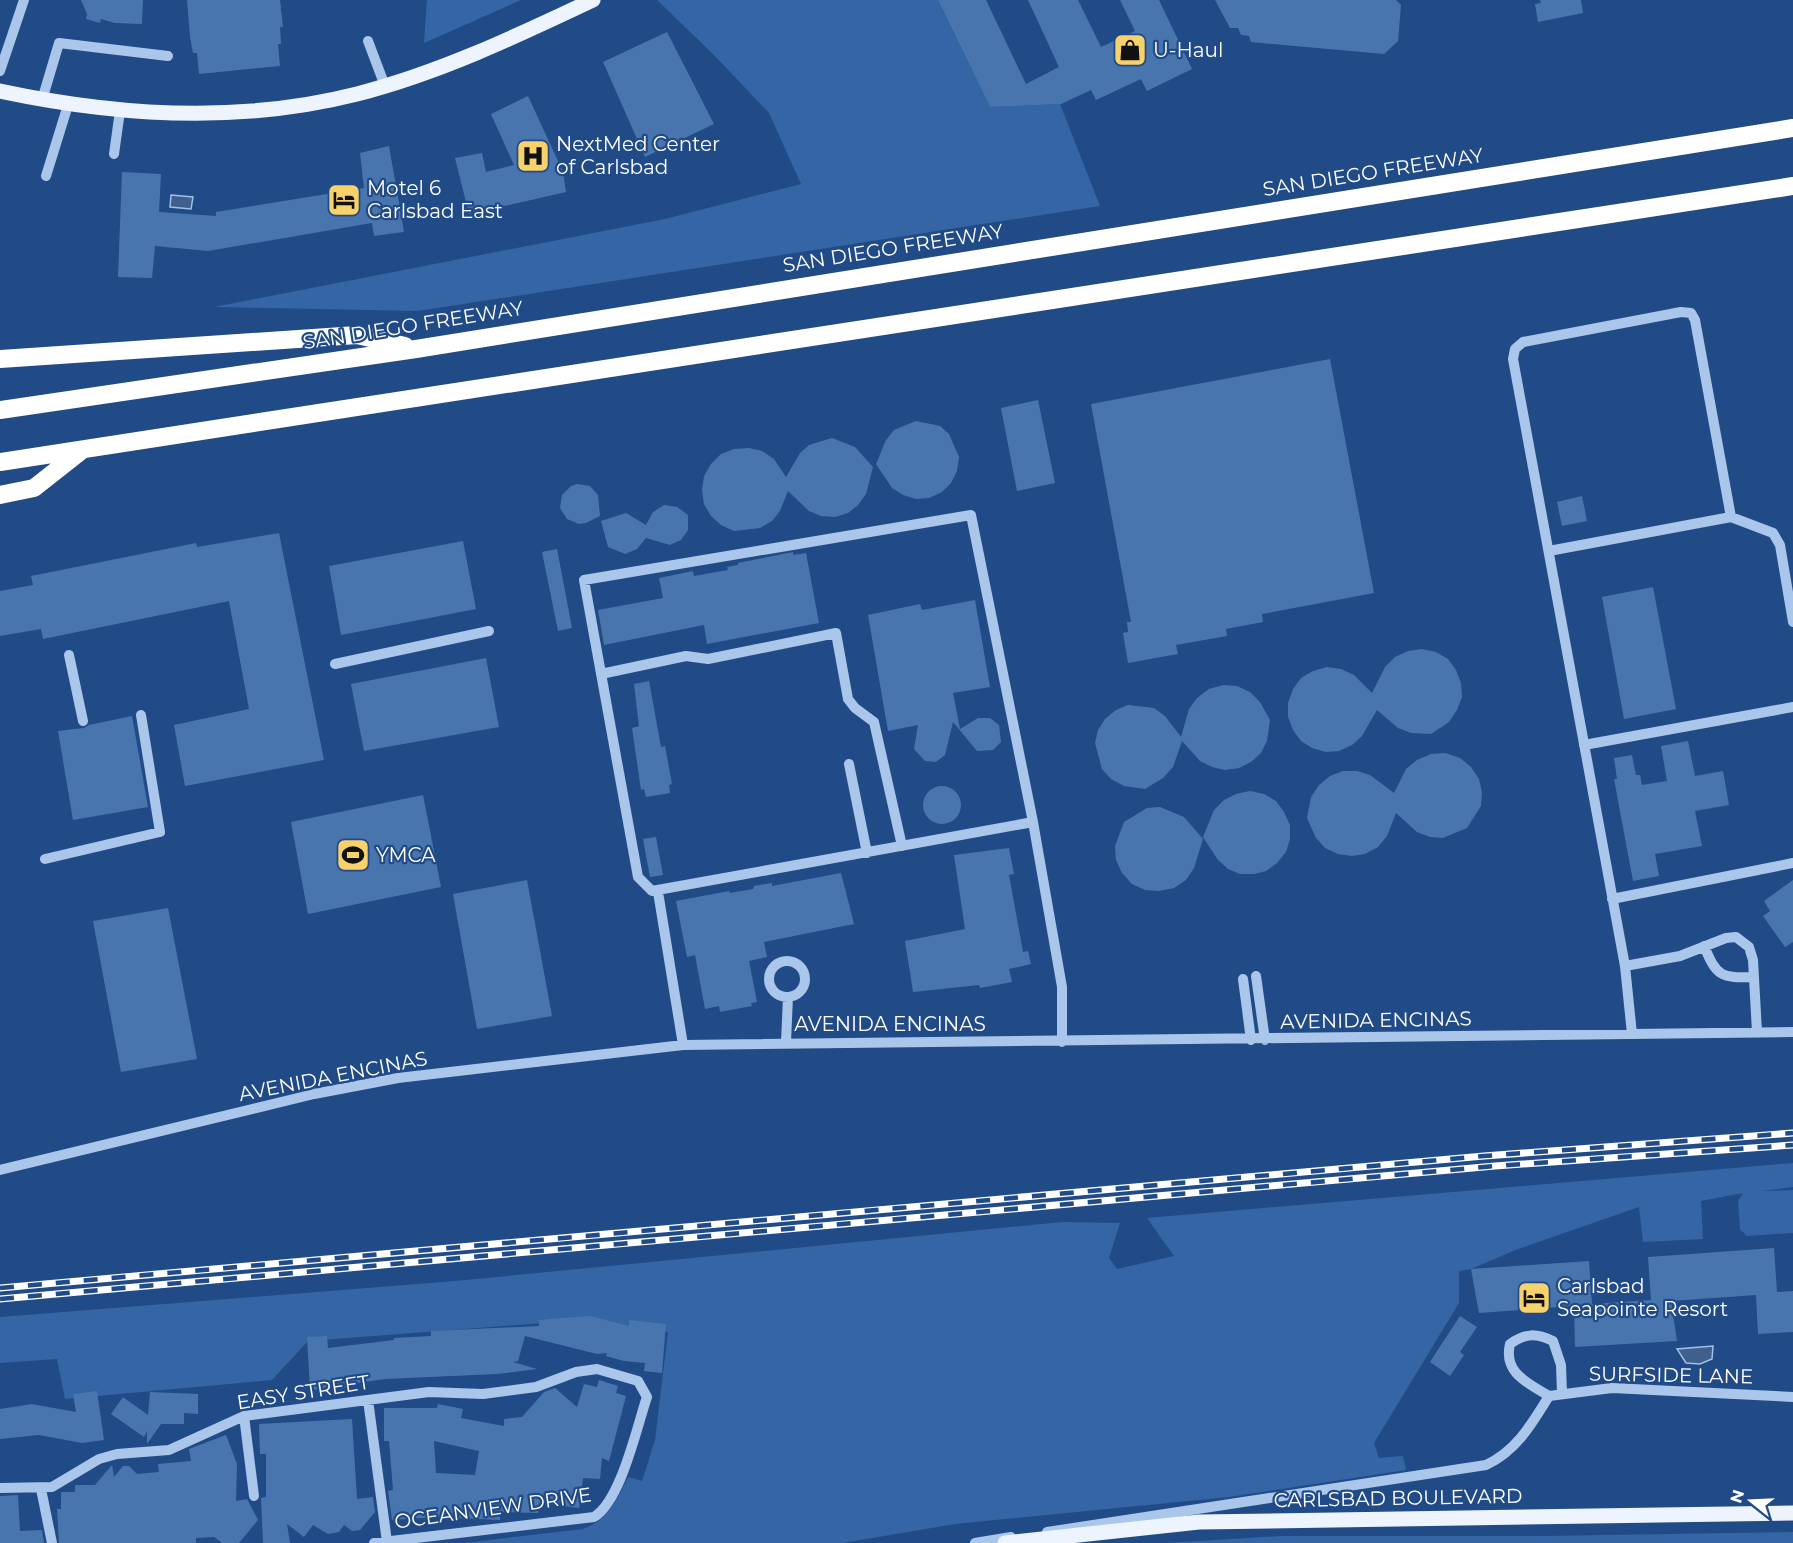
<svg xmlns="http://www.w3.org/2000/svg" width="1793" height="1543" viewBox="0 0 1793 1543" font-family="Montserrat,sans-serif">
<rect width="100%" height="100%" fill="#214b87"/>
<path fill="#3565a4" d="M427,0H521L424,43Z
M657,0H938L990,107L1060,104L1100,206L418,311L214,307L665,219L801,184L769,113L715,56Z
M1793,1163V1187L1761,1191L1793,1190V1233L1747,1236L1740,1229L1738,1201L1743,1193L1701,1201L1703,1239L1643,1242L1639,1207L1518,1249L1471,1269L1459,1271V1303L1374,1443L1379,1458L1403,1456L1406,1470L1229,1497L955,1524L843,1543H464L583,1529C608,1520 616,1501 628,1477L642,1481L655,1440L668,1332L582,1320L308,1341L272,1380L65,1399L57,1359L0,1363V1317L455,1281L1063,1222L1120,1223L1109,1258L1117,1269L1174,1256L1147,1218Z
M1793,1532V1543H1165L1281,1536H1542Z"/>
<path fill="#405f8a" stroke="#9ec0eb" stroke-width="1.5" d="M171,195L193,197L191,209L170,207Z
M1713,1346L1712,1359L1700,1364L1686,1363L1677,1349Z"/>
<path fill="#4975af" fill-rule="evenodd" d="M81,0H143L142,24L115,23L101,19L100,23L86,19L87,14Z
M187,0H280L283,27H280L281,44H278L280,66L199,74L197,53H193L190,37Z
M938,0H986L1026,84L1059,67L1028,0H1078L1101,47L1135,31L1120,0H1159L1192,69L1147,91L1141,79L1096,100L1091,90L1061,104L990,107Z
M1215,0H1396L1401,5L1398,41L1384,54L1251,42L1249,36L1241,35L1238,28H1230Z
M1540,0H1581L1583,13L1538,22L1535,4L1541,3Z
M667,32L714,124L645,157L603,62Z
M528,96L563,172L566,192L469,214L455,158L482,153L486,172L514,165L491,114Z
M389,146L404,232L374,236L372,223L208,251L155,246L152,278L118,277L122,172L161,174L159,212L216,216V212L364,188L360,153Z
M1330,359L1374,593L1262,614L1263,622L1226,629L1227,636L1176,645L1178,654L1128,663L1123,633L1128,632L1127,622H1131L1091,404Z
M1038,400L1055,483L1017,491L1001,408Z
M916,421L940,426L949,434L959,457L957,471L951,483L942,492L929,498L916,499L903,495L892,488L876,464L886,440L894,430Z
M832,438L855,447L873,467L866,494L858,505L848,513L835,517L821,516L809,511L788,491L780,511L772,521L760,528L734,531L721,525L711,516L704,504L702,490L704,476L711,464L721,454L734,449L749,448L762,451L774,459L786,477L800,453L809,445Z
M577,484L590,486L598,495L600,516L586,523L579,524L567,519L560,508L562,495L571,486Z
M1582,496L1587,521L1562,526L1557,502Z
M664,505L677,507L688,515V530L681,540L670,545L646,538L637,549L625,554L608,547L601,521L626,513L646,525L653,512Z
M279,533L324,760L185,786L174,725L249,709L229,601L43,639L41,629L0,636V591L33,585L31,576L196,543L197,547Z
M463,541L476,609L341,635L329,566Z
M557,549L572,628L558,631L542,552Z
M793,552V555L806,553L819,623L707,644L704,625L604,645L598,610L663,598L659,578L693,571L694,576L728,570L727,567L738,565V563Z
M1653,587L1676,709L1624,719L1602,597Z
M975,600L990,687L953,693L960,729L978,718H990L999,725L1001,742L993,750L977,751L953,722L945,755L936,762L925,761L914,749L918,725L888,731L868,615L920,604L922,610Z
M1422,649L1436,652L1448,659L1456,670L1461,683L1462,697L1457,710L1449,722L1431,734L1411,733L1398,728L1377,710L1362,736L1352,745L1339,751L1326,752L1312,748L1301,741L1293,730L1288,717V703L1293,689L1301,678L1313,671L1327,667L1341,669L1354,675L1372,693L1385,667L1395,657L1408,651Z
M486,658L499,727L364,751L351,684Z
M649,681L661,747L665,746L672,784L669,785L670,793L646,797L644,789L641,790L632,728L639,726L634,684Z
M1223,685L1237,686L1250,692L1260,702L1270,720L1267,741L1261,753L1251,762L1239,768L1225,770L1212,767L1200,761L1182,741L1173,767L1163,778L1145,789L1124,786L1111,779L1102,769L1095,743L1098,730L1105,719L1116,710L1128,705L1154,708L1165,716L1181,737L1189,709L1197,698L1209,689Z
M132,716L148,807L73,820L58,731L84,728L89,725Z
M1688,741L1695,776L1723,771L1729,805L1695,811L1702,846L1655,854L1659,876L1633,881L1614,779H1617L1614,758L1632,755L1636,775H1640L1642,785L1667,781L1661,746Z
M1445,753L1460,758L1471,767L1479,779L1482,792L1481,806L1467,828L1443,838L1430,837L1417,832L1396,813L1387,836L1378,847L1365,854L1352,856L1338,854L1325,848L1316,838L1307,818L1311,797L1319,785L1330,776L1343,771H1357L1370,775L1394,793L1406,769L1417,760L1431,754Z
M923 805a19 19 0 1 1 38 0a19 19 0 1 1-38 0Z
M1250,791L1264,794L1276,801L1284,812L1290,825V839L1286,852L1277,863L1266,871L1254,874H1240L1228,869L1218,860L1203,837L1214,810L1224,800L1236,794Z
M423,795L441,887L308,914L291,822Z
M1160,807L1184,817L1203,839L1194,868L1186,880L1174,888L1159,891L1145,890L1132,884L1122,873L1116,860L1115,846L1124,822L1147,808Z
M656,837L663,875L650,877L643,839Z
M1009,848L1014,874L1009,875L1023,952L1028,951L1031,964L1009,969L1012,982L980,988L979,985L913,992L905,941L965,929L954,855Z
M841,873L854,924L764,942L767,957L749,961L757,1002L751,1003L752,1006L720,1012L719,1006L705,1009L695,955L687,957L676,901L729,891L730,893L753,889L754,886L772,883V886Z
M527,880L552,1016L477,1029L453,894Z
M1793,880V942L1785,947L1763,916L1770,911L1764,901Z
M168,908L197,1059L121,1072L93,921Z
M1774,1248L1777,1292L1793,1291V1332L1758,1334L1756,1295L1671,1301L1677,1341L1575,1347L1574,1306L1479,1313L1471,1269L1589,1261L1592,1304L1651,1300L1648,1257Z
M590,1316L629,1326V1320L666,1324L662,1373L644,1371L645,1363L624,1361L606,1356L607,1353L597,1354L525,1336L518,1361L513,1362L537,1369L497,1374L385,1379L345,1385V1388L310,1390L307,1337L327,1336L328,1348L394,1340V1338L431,1336V1331L539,1326V1320Z
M1460,1316L1477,1327L1460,1352L1464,1355L1450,1376L1430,1362Z
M599,1380L618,1386L616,1393L626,1396L609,1461L602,1458L600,1479L583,1478L579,1508L539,1503L538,1513L500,1512V1520L436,1517L392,1520L388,1491L393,1490L389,1441H384V1408H437L438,1404L463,1409L461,1418L504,1426V1419L522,1417L544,1392L555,1388L577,1407L584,1384L597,1387ZM434,1441L479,1451L475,1475L436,1473Z
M97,1391L104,1440L82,1443L39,1435L0,1439V1409L32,1404L76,1412L73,1394Z
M150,1392L198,1394V1414L184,1413V1424H161L147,1444V1431L144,1437L111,1414L123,1397L148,1415Z
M352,1419L357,1499L373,1497L375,1512L360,1530L352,1531L344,1525L339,1532L328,1534L313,1525L304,1537L287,1524L290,1543H263L261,1498L266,1497V1454H260L259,1424Z
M226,1435L237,1464L236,1501L247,1499L258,1520L239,1543H222L214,1537L196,1538V1543H59L57,1509H61V1492H75V1485H95L112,1465L114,1477L123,1466H129L137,1474L159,1472L158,1464L191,1461L189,1449Z
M18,1495L20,1531L42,1530L44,1543H0V1496Z"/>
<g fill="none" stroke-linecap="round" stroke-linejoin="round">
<path stroke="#aac6ea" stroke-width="10" d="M368,41L385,86
M0,71L24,0
M42,100L59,43L168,56
M114,154L120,111
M46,176L68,105
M1549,551L1731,517
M69,655L83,721
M335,664L489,631
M601,674L686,656L708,659L836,633L848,699L855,708L874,722L902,846
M1584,745L1793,707
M849,764L867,853
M1033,822L652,891L638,877L584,580L971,515L1033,822L1062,987V1042
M45,859L160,832L141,715
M658,892L683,1045
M1612,899L1793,863
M1704,946C1717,977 1721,978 1754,977
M769 979a18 18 0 1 1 36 0a18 18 0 1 1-36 0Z
M1625,966L1513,359L1515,349L1523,342L1681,312L1691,313L1695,320L1731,517L1773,533L1780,545L1793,622
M1256,976L1265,1040
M1243,979L1251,1040
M1632,1034L1625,966L1680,956L1726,938L1736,937L1749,947L1753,960L1757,1032
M786,1042L788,997
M0,1170L314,1094L398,1078L683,1045L1793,1032
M1549,1396L1612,1388L1793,1397
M1549,1396C1528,1383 1503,1373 1510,1344C1526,1333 1536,1333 1553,1341L1561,1365L1562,1394
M368,1400L387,1542
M244,1416L254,1496
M0,1488L52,1487L99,1459L117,1454L169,1450L244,1416L429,1392L483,1394L536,1387L576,1372L597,1369L638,1381L647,1397C637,1426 621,1501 594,1517L374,1543
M41,1489L52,1543
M1047,1532L1486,1465C1517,1450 1531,1425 1549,1396
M975,1543L1011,1537"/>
<path stroke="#eef4fe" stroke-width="15" d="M0,91C117,116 239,124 357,94C439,73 517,36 593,0
M1005,1543L1199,1522L1793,1513"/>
<path stroke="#fff" stroke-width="18" d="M0,359L357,335L405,346
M0,410L416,349L1793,128
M0,462L1793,186
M0,495L34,488L81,451"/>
<defs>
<path id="rail" d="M0,1288L1484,1156L1793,1133
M0,1299L1495,1166L1793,1145"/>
</defs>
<use href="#rail" stroke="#fff" stroke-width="7"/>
<use href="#rail" stroke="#214b87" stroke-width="4.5" stroke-dasharray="14" stroke-linecap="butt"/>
</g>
<defs>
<symbol id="shop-square" viewBox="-11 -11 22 22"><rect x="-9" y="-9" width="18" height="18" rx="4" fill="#f7d16c" stroke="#214b87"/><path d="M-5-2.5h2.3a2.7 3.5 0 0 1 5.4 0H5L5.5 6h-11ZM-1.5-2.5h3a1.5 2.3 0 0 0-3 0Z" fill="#111"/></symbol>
<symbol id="hospital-square" viewBox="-11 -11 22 22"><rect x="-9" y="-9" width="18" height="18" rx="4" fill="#f7d16c" stroke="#214b87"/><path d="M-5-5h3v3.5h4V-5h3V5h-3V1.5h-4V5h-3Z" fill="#111"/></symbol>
<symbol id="hotel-square" viewBox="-11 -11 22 22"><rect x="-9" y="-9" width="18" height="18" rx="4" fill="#f7d16c" stroke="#214b87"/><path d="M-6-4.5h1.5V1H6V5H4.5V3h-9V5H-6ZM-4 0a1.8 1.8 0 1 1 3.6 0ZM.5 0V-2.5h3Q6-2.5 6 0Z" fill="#111"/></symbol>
<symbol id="stadium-square" viewBox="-11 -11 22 22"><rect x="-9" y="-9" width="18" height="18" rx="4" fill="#f7d16c" stroke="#214b87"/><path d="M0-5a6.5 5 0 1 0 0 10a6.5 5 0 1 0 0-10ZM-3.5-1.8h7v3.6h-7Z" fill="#111"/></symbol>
</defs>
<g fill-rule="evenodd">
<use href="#shop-square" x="1111" y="31" width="38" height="38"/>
<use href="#hospital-square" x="514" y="137" width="38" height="38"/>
<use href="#hotel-square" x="325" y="181" width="38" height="38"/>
<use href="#stadium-square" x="334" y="836" width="38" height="38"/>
<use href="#hotel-square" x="1515" y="1279" width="38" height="38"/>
</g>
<g text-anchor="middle" stroke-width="4.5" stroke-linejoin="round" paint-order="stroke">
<g font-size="20" fill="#fff" stroke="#214b87" text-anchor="start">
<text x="1153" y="57">U-Haul</text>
<text x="556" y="151">NextMed Center<tspan x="556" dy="23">of Carlsbad</tspan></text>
<text x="367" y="195">Motel 6<tspan x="367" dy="23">Carlsbad East</tspan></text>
<text x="376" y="862">YMCA</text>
<text x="1557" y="1293">Carlsbad<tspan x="1557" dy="23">Seapointe Resort</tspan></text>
</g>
<g font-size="20" fill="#fff" stroke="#214b87">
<text transform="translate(1373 172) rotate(-9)" y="7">SAN DIEGO FREEWAY</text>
<text transform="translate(893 248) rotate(-9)" y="7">SAN DIEGO FREEWAY</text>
<text transform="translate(413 325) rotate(-9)" y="7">SAN DIEGO FREEWAY</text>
<text transform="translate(1376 1020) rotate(-1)" y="7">AVENIDA ENCINAS</text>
<text x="890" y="1031">AVENIDA ENCINAS</text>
<text transform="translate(333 1076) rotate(-11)" y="7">AVENIDA ENCINAS</text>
<text transform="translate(1671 1375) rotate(1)" y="7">SURFSIDE LANE</text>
<text transform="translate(303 1392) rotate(-9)" y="7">EASY STREET</text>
<text transform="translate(1398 1498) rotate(-1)" y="7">CARLSBAD BOULEVARD</text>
<text transform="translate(493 1508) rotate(-8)" y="7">OCEANVIEW DRIVE</text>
</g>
</g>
<g transform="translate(1751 1501) rotate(288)" stroke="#214b87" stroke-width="4.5" paint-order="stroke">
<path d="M0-4.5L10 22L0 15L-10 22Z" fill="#ffffff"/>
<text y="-9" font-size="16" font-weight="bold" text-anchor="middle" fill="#ffffff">N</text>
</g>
</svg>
